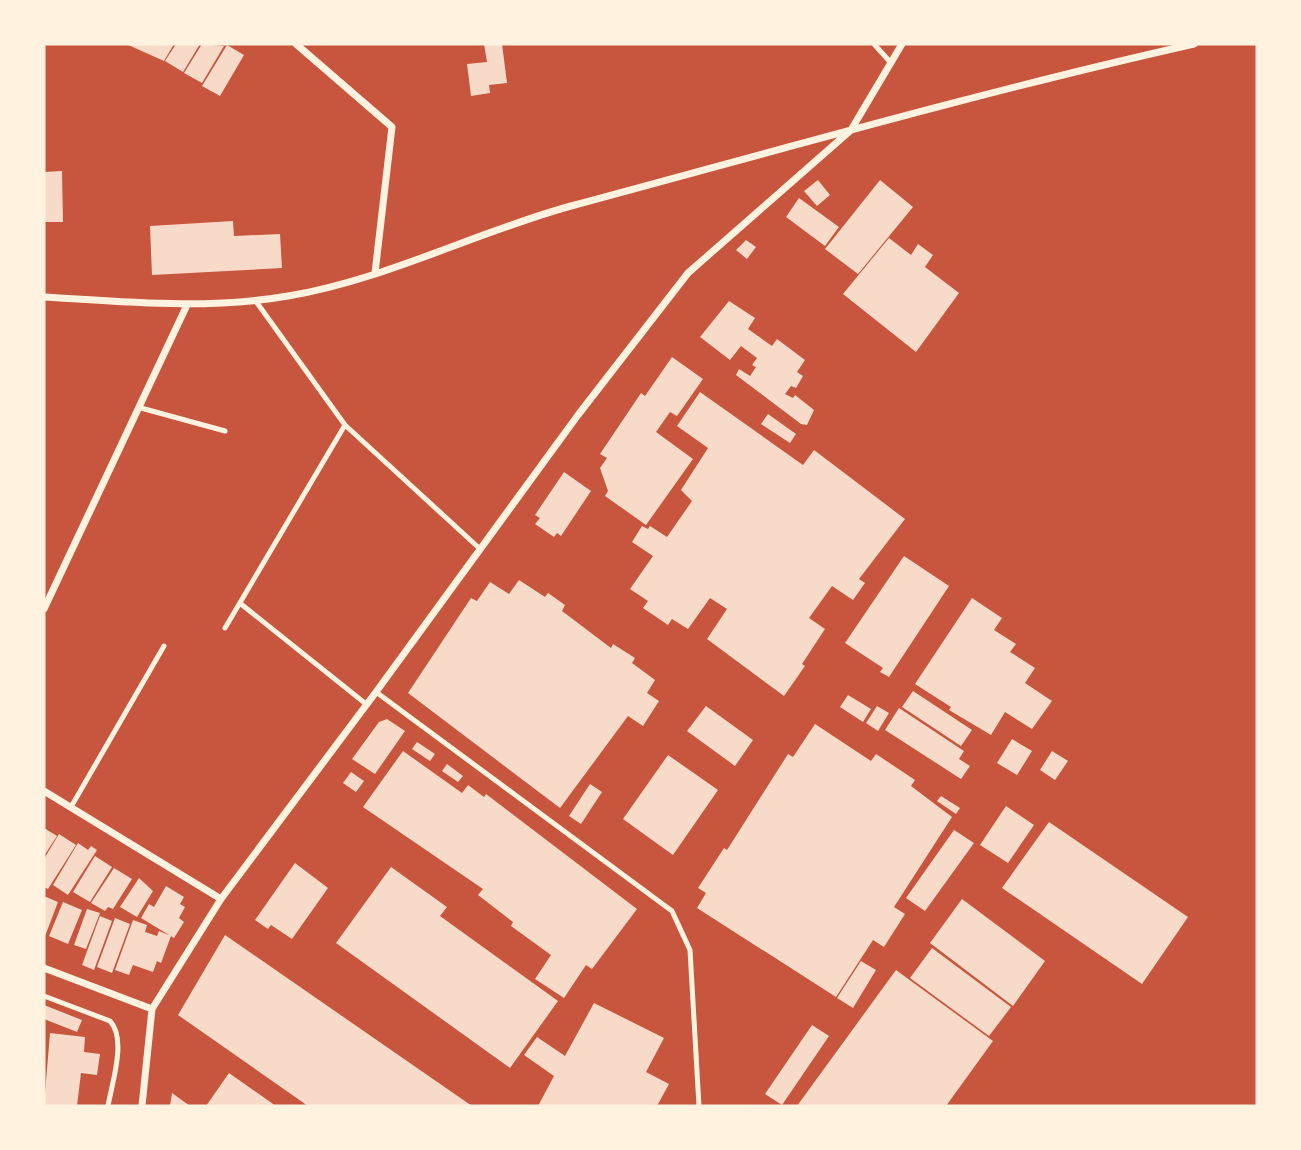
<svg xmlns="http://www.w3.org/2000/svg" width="1301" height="1150" viewBox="0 0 1301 1150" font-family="Karla,sans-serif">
<rect width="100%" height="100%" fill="#c8553d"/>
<path fill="#f7dbc8" d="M126,44H174L164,61Z
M176,44H200L183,72L165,61Z
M202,44L224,46L202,83L184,73Z
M484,44H502L507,83L489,85L490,93L471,96L467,64L487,62Z
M227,45L244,55L220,96L202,86Z
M62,171L63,222H44V172Z
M818,180L830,195L817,206L804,191Z
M880,180L913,207L858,274L825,249Z
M799,198L839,227L825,246L786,217Z
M233,221L234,236L280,234L282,268L152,275L150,226Z
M889,238L911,255L918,244L933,255L925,267L959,293L916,352L843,294Z
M746,240L756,247L747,259L736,250Z
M729,301L755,318L748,329L772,346L777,339L805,360L797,372L803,376L796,388L791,386L785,394L793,398L795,395L814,410L807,425L801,424L736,375L739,369L750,376L756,367L752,365L757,358L741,346L730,360L700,337Z
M672,357L703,379L677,416L670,412L656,432L693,459L646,525L605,496L608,491L600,468L607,458L600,454L641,393L645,396Z
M700,392L803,465L814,450L905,519L859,579L865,583L853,600L832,586L809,618L825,629L802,664L805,666L784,696L707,639L727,609L710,598L688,629L672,619L668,625L643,608L648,601L630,589L653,556L632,542L642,526L648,529L650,526L667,537L692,501L681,490L708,448L677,426Z
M768,414L796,434L790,443L761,424Z
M564,472L591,491L561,536L557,533L554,537L535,524L540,518L535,515Z
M904,556L949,586L889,677L880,672L883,668L845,643Z
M519,580L545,597L548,593L565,605L562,611L611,648L613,644L635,658L632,663L655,680L647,693L659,701L643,726L628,716L560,808L408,693L471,598L477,601L490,582L509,594Z
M972,598L1002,618L994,630L1016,644L1010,652L1035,668L1025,683L1052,701L1032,729L1005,712L991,735L949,710L951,707L915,684Z
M913,691L972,730L961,746L902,707Z
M848,695L871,709L863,722L840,707Z
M706,706L753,740L735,766L687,731Z
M877,706L889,713L878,731L866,723Z
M899,708L964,751L959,759L970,766L961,779L885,730Z
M387,719L405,731L375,774L352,759L379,722Z
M815,724L871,761L876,754L915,780L911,786L952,817L894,907L905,914L884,947L873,940L836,997L697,908L706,893L698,888L724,848L727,850L788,754L793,757Z
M1012,739L1032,751L1017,775L997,763Z
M417,742L435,754L430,761L412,749Z
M403,751L462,793L468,785L484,797L486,794L637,909L592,969L586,965L564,998L535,979L551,955L511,926L513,922L478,895L483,889L363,807Z
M1052,751L1068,761L1055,780L1040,770Z
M668,755L718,790L673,855L623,819Z
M447,764L463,776L458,782L442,771Z
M351,772L364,781L356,792L343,783Z
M590,784L602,792L581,824L569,816Z
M941,796L960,808L956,814L937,801Z
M1006,806L1034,825L1008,863L980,845Z
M1049,822L1188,917L1142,984L1002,888Z
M44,828L57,836L44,856Z
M954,830L974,843L925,911L906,898Z
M59,834L76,845L48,889L44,887V859Z
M78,843L88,850L91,846L97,850L68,895L53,885Z
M95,856L112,867L90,902L73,892Z
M295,863L328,888L292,939L271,925L268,929L255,920Z
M391,867L447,907L440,916L558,1001L510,1068L336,943Z
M114,868L132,879L113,909L108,907L105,911L91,903Z
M139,878L153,891L137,917L120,907Z
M166,886L184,897L180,904L185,907L179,918L184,922L174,938L141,918L149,904L154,907Z
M44,896L58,902L44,939Z
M962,899L1045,961L1013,1006L930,943Z
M63,902L82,910L68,944L49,936Z
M87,909L100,913L86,949L74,945Z
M100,916L112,921L94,970L82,965Z
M115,918L130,924L112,973L97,967Z
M133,920L147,925L145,932L157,936L159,931L171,936L161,963L157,961L153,972L133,965L129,975L115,970Z
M225,935L472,1106H308L178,1015Z
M932,948L1011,1007L989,1036L910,978Z
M861,961L876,970L853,1008L837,998Z
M896,970L993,1041L946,1106H797Z
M594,1003L664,1038L646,1072L669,1084L657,1106H538L554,1076L524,1055L537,1037L565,1056Z
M44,1005L82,1020L77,1032L44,1019Z
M812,1025L829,1036L782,1105L765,1094Z
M50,1033L85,1037L84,1052L100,1054L97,1075L81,1073L77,1106H44Z
M229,1073L276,1106H206Z
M172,1093L190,1106H170Z"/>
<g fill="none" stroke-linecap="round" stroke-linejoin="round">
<path stroke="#fff3e0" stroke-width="5" d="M874,44L891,63
M255,300L345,425L479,548
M141,408L225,431
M241,604L366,704
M225,628L345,425
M376,692L672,911L690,950L699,1106
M71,807L164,646
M44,996L110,1021C127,1039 112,1083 108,1106"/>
<path stroke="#fff3e0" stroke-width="7" d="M296,44L392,127L375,273
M44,297C125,302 207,310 288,296C385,280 476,232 571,206C779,150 985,91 1194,44
M44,609L187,305
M44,791L221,899
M44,968L152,1009
M142,1106L152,1009L221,899L376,692L578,415L688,273L851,130L902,44"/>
</g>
<rect width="1301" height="1150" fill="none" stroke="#fff3e0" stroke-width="91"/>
</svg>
